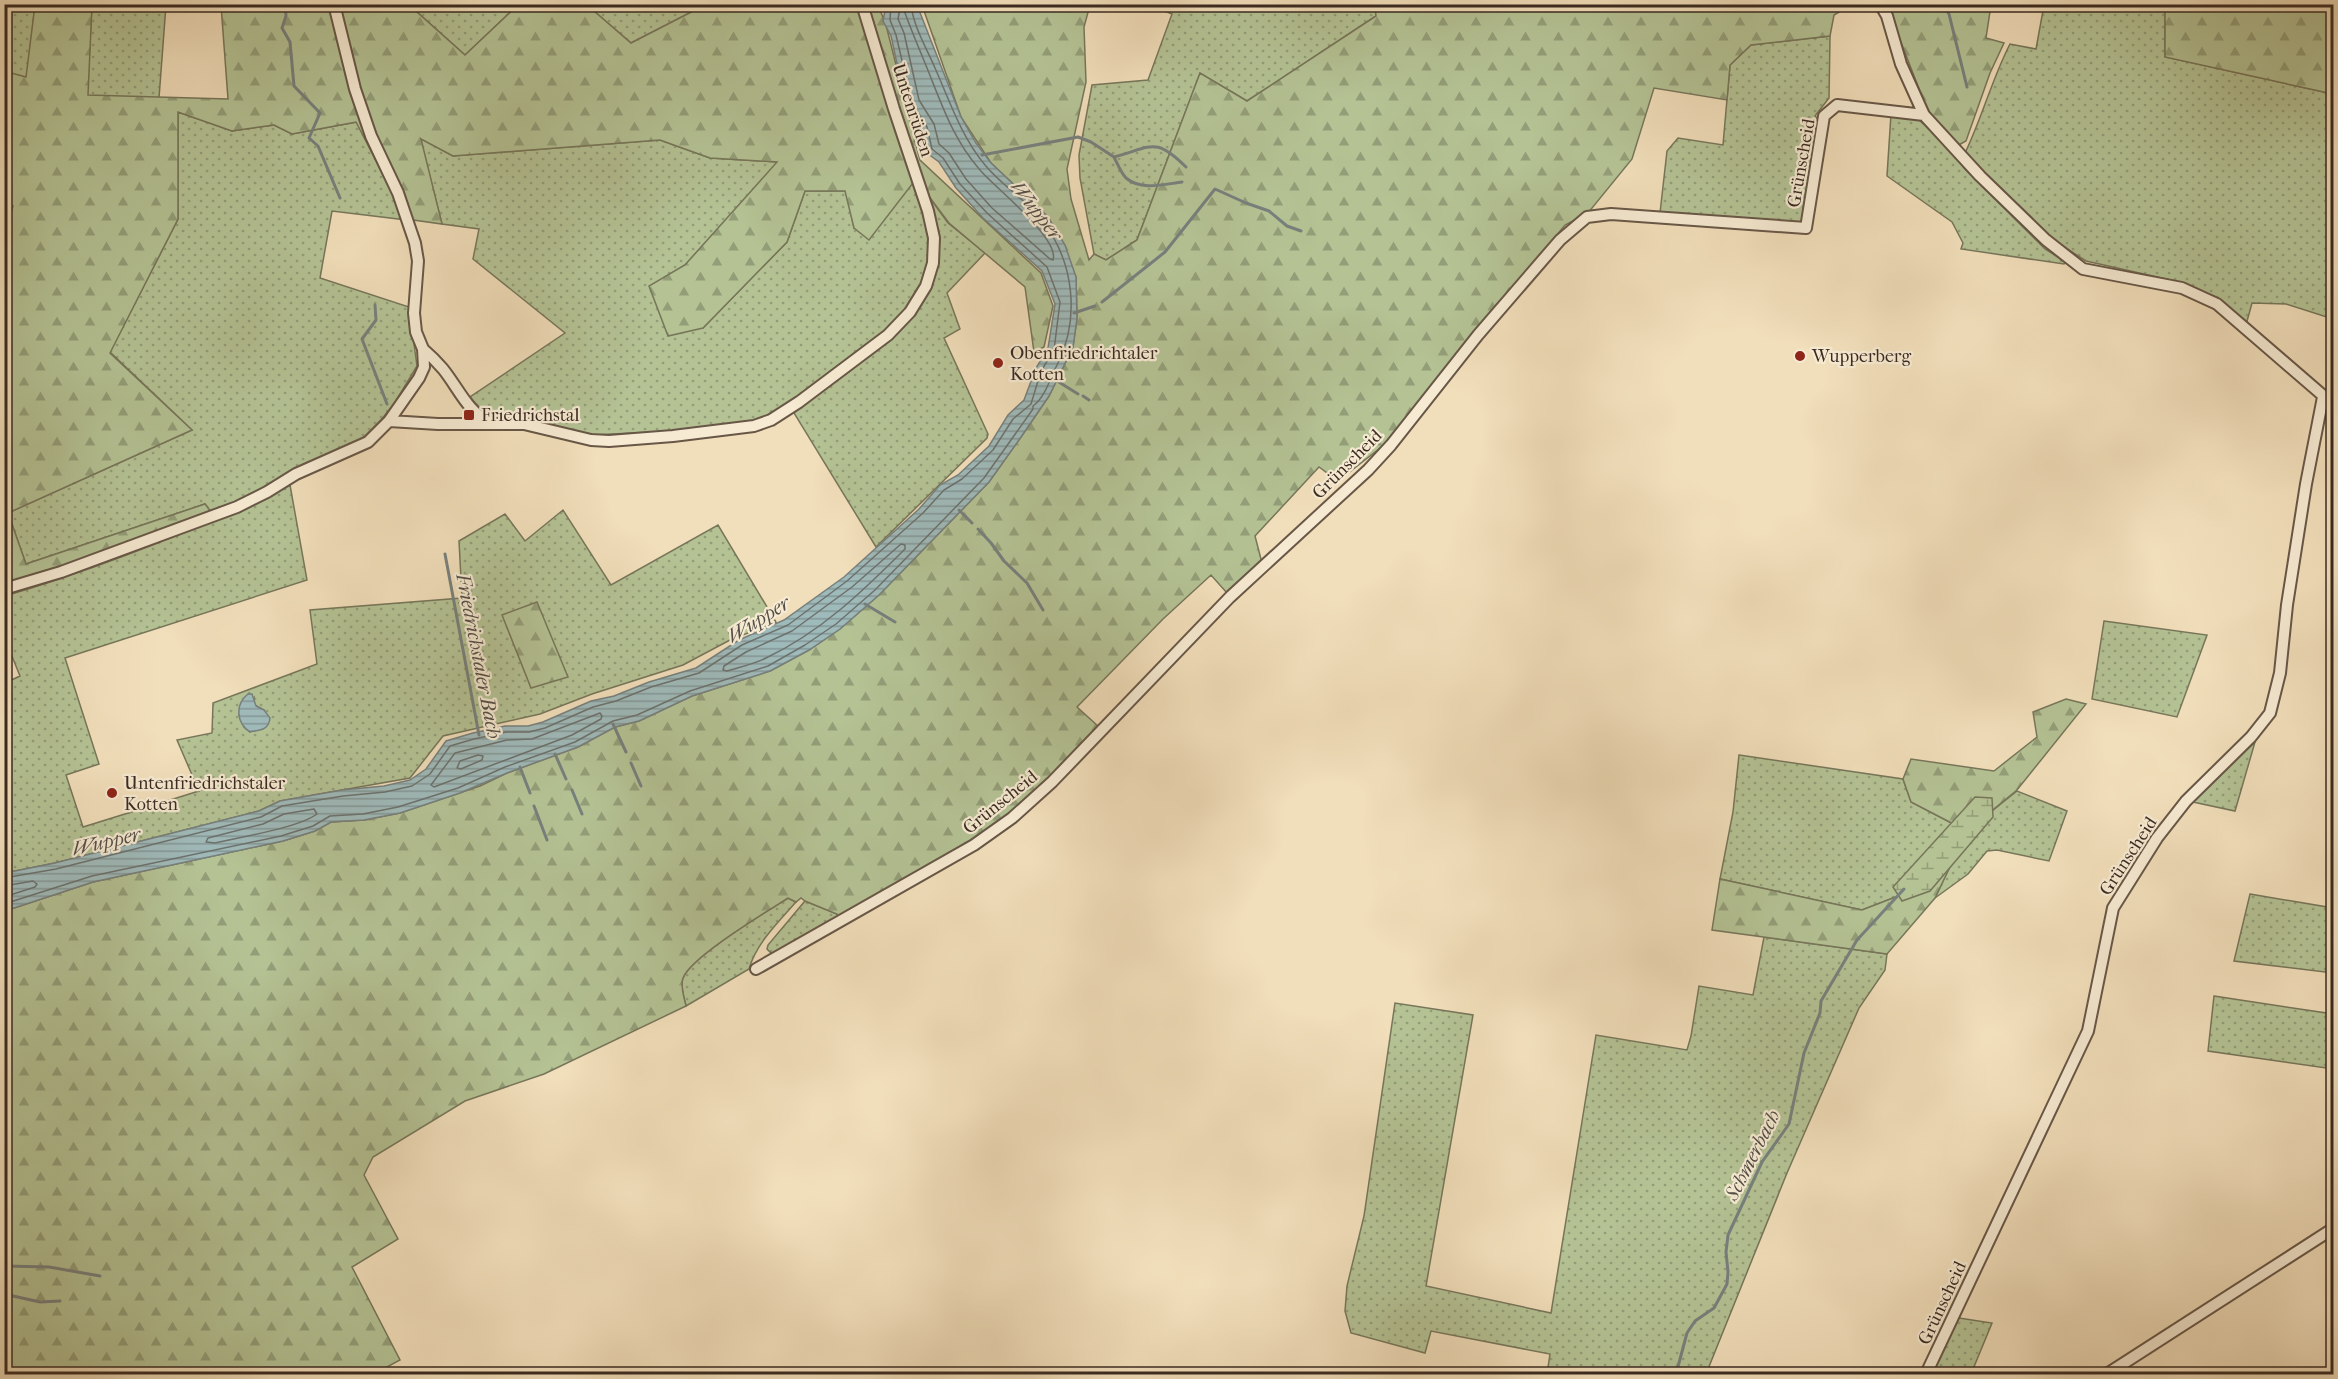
<svg xmlns="http://www.w3.org/2000/svg" width="2338" height="1379" viewBox="0 0 2338 1379" font-family="'IM FELL French Canon',serif">
<defs>
<pattern id="grass-dots" width="8" height="8" patternUnits="userSpaceOnUse" patternTransform="scale(1.5)"><rect width="8" height="8" fill="#b4c294"/><path d="M2 2h.1M6 6h.1" fill="none" stroke="#939e78" stroke-width="1.8" stroke-linecap="round"/></pattern>
<pattern id="forest-firs" width="22" height="20" patternUnits="userSpaceOnUse" patternTransform="scale(1.5)"><rect width="22" height="20" fill="#b4c294"/><path d="M5 1l3.5 6h-7zM16 11l3.5 6h-7z" fill="#939e78"/></pattern>
<pattern id="wetland-marsh" width="20" height="14" patternUnits="userSpaceOnUse" patternTransform="scale(1.5)"><rect width="20" height="14" fill="#b4c294"/><path d="M1 5h8M5 5V1M11 12h8M15 12V8" fill="none" stroke="#939e78"/></pattern>
<pattern id="water-rules" width="6" height="5" patternUnits="userSpaceOnUse" patternTransform="scale(1.5)"><rect width="6" height="5" fill="#9fbaba"/><path d="M0 2.5h6" fill="none" stroke="#839797"/></pattern>
</defs>
<rect width="100%" height="100%" fill="#f1deba"/>
<filter id="stains"><feTurbulence type="fractalNoise" baseFrequency=".00333" numOctaves="4"/><feColorMatrix values="0 0 0 0 .2 0 0 0 0 .09 0 0 0 0 .02 0 0 0 .5 -.17"/></filter>
<radialGradient id="worn" r=".72"><stop offset=".6" stop-color="#630" stop-opacity="0"/><stop offset="1" stop-color="#630" stop-opacity=".3"/></radialGradient>
<path fill="url(#grass-dots)" stroke="#77765a" stroke-width="1.5" fill-rule="evenodd" d="M4,5H35L27,78L5,72Z
M92,5H166L159,98L87,96Z
M415,5L518,4V5L465,55L417,12Z
M587,5H705L631,43Z
M1156,5H1375L1376,16L1247,101L1200,73L1137,240L1106,260L1094,254L1080,178L1079,155L1092,85L1148,80L1172,14L1155,7Z
M2044,5H2165V57L2333,94V319L2286,304L2252,303L2246,325L2215,297L2184,283L2086,261L2055,241L1967,157L1966,151C1983,115 1992,79 2010,44L2036,49Z
M1830,36L1829,98L1815,116L1819,120L1803,221L1799,224L1660,213L1667,151L1678,138L1723,145L1730,65L1751,45Z
M178,112L232,131L274,125L292,134L357,122L407,220L332,211L320,278L409,307L417,366L394,404L381,420L362,439L312,461L266,489L211,512L205,504L26,564L8,513L192,430L110,352L178,219Z
M1891,114L1918,119L1951,149L1965,169L2045,249L2066,262L2064,264L1961,249L1963,243L1952,222L1887,176Z
M420,138L453,156L660,140L710,158L778,162L685,265L650,286L703,328L787,242L805,191H846L854,228L916,179L948,223L985,253L947,293L960,329L944,338L988,434L987,438L876,547L788,403L760,420L689,430L594,435L516,417L486,415L470,397L565,333L473,259L479,229L442,224Z
M290,485L307,580L65,658L99,764L66,775L83,827L199,791L177,740L212,733L213,703L317,664L310,610L462,598L459,541L505,514L525,541L563,510L611,585L718,525L776,622L730,640L683,665L592,694L540,714L443,736L410,778L280,801L259,811L55,863L5,873V683L20,676L5,639V596C103,567 198,529 290,485ZM254,698L253,704L264,710L250,732L244,727L239,715Z
M2104,621L2207,635L2177,717L2092,699Z
M2255,742L2235,811L2193,802Z
M1739,755L1903,779L1911,802L1967,831L2017,791L2067,811L2049,861L1997,850L1987,851L1968,874L1935,898L1955,856L1906,893L1862,910L1720,879L1733,812Z
M2250,894L2333,908V973L2234,961Z
M788,898L796,902C778,922 756,944 749,969L686,1006C684,997 680,985 683,978C691,957 766,912 788,898Z
M805,901L837,914L839,918L772,954L767,949L768,945Z
M1764,937L1887,954L1885,970L1859,1008L1787,1173L1706,1374H1547L1550,1354L1431,1331L1425,1353L1351,1333L1345,1311L1347,1286L1364,1216L1395,1003L1473,1015L1426,1286L1551,1313L1596,1035L1687,1050L1691,1036L1699,986L1753,995Z
M2214,996L2333,1014V1069L2208,1051Z
M1959,1318L1992,1323L1971,1374H1932Z"/>
<path fill="url(#forest-firs)" stroke="#77765a" stroke-width="1.5" d="M35,5H92L88,95L228,99L221,5H415L417,12L465,55L518,5H587L631,43L705,5H878L886,25L920,160L1041,273L1053,306L1044,347L1034,352L1025,287L949,223L916,179L869,240L854,228L845,191H805L787,242L703,328L668,336L649,286L685,265L777,162L710,158L660,140L453,156L421,139L442,224L406,219L356,122L292,134L274,125L232,131L178,112V219L110,353L192,430L8,513L26,564L205,504L211,512L60,568L13,582L4,564V237L13,206L5,203L4,71L26,77Z
M922,5H1090L1084,27L1086,82L1067,169L1071,199L1089,260L1094,254L1106,260L1137,240L1200,73L1247,101L1376,16L1375,5H1851L1834,15L1830,36L1751,45L1730,65L1727,100L1654,88L1632,159L1588,213L1565,225L1384,445L1338,481L1319,467L1255,536L1262,563L1227,593L1211,575L1163,619L1077,707L1099,727L1011,816L839,918L837,914L805,901L801,898L796,902L788,898C766,912 691,957 683,978C680,986 684,997 686,1006L544,1074L465,1101L373,1157L364,1175L398,1239L352,1267L400,1360L374,1374H5V911L93,882L283,841L315,831L331,822L364,820L400,813L480,786L507,773L578,747L615,727L639,721L692,696L770,671L809,650L840,629L879,595L989,482L1021,437L1049,396L1073,347L1077,318L1076,277L1048,217L991,163L961,117Z
M1884,5H1991L1986,38L2004,43L1990,73L1966,141L1957,146L1928,112L1892,19Z
M2165,5H2333V94L2165,57Z
M537,602L568,677L531,688L502,615Z
M2066,699L2086,704L2017,790L1967,831L1911,802L1903,779L1911,759L1994,771L2037,737L2033,712Z
M1957,852L1935,898L1887,954L1712,930L1720,879L1862,910L1906,893Z"/>
<path fill="url(#wetland-marsh)" stroke="#77765a" stroke-width="1.5" d="M1975,797L1992,798L1993,817L1930,891L1902,901L1893,887Z"/>
<path fill="url(#water-rules)" stroke="#77807d" stroke-width="1.5" d="M886,5H917L961,117L976,143L991,163L1048,217L1065,245L1076,277L1077,318L1073,347L1049,396L1021,437L989,482L879,595L840,629L809,650L770,671L692,696L639,721L615,727L578,747L507,773L460,793L400,813L364,820L331,822L315,831L283,841L93,882L5,911V873L55,863L259,811L280,801L342,790L384,786L410,780L426,769L446,741L473,733L505,726H528L543,722L591,701L614,696L649,682L696,668L739,640L784,620L844,577L919,509L940,485L958,475L989,446L1008,415L1024,400L1036,368L1048,348L1055,304L1042,271L983,218L956,188L939,162L927,153L922,130L906,105L891,36L883,21Z
M248,694H252L256,706L264,710L270,718C269,730 260,730 250,732C236,723 235,704 248,694Z"/>
<g fill="none" stroke-linecap="round" stroke-linejoin="round">
<path stroke="#6c726e" stroke-width="1.5" d="M900,8L904,10C912,33 922,55 931,78C944,111 956,143 980,170C994,187 1060,238 1053,260L1050,259L992,208L966,179L949,153L939,144L934,124L919,100L904,33L898,19Z
M901,544L905,545V549C863,591 821,632 766,658C754,664 740,667 727,671L723,670L724,666L746,652L792,631L852,587Z
M600,713L602,716L601,719L572,735L434,787L431,785L455,753L507,740L532,739Z
M478,755L483,756L482,760L461,769L457,768L460,761Z
M314,809L317,814C298,828 240,837 215,843L206,842L208,838L263,824L284,814Z
M4,878L56,869L261,817L282,806L343,796L385,792L412,786L430,774L450,746L474,739L506,732H529L545,728L593,707L616,701L651,687L699,673L742,645L788,625L847,581L923,513L944,490L962,479L993,450L1013,419L1031,404L1041,371L1054,350L1060,302L1047,267L987,213L960,184L943,158L932,149L927,127L912,103L896,35L890,20L891,4
M4,886L33,881L37,884L35,887L4,897
M4,904L92,876L281,836L313,826L330,816L363,814L398,807L458,788L505,767L575,742L613,721L637,715L690,691L768,666L805,645L836,624L875,590L984,478L1033,409V406C1045,398 1051,376 1058,363C1080,318 1074,262 1043,222C1027,200 1002,186 985,165C961,136 950,102 935,68C927,49 913,26 911,4"/>
<path stroke="#77807d" stroke-width="3" d="M285,4L286,16L282,28L290,42L294,86L320,113L309,138L318,146L340,198
M1942,4L1949,14L1967,87
M982,155L1078,137L1091,142L1114,157C1152,147 1155,136 1186,167
M1114,157C1117,163 1121,173 1126,178C1141,191 1165,184 1182,182
M1102,302L1165,252L1215,189L1246,203L1269,211L1287,226L1301,231
M375,305L376,320L362,339L387,404
M1074,313L1095,306
M1054,379L1078,394
M1083,396L1089,400
M959,510L972,523
M978,529L991,543L1004,561L1027,583L1043,610
M445,554L479,735
M865,604L895,622
M613,724L626,752
M555,754L566,779
M631,763L641,786
M520,767L530,793
M572,790L582,814
M534,806L547,840
M4,1266L49,1267L100,1276
M4,1294L40,1302L60,1301
M1676,1374L1687,1333L1695,1321L1714,1308L1727,1284L1728,1272L1726,1252L1728,1235L1762,1162L1789,1124L1804,1053L1820,1013L1821,1001L1857,940L1904,889"/>
<defs>
<path id="minor" d="M1880,4L1887,16L1901,64L1924,115L1980,176L2046,240L2083,269L2182,288L2217,304L2334,405
M423,349C430,355 437,362 443,369C459,389 467,411 490,423
M389,421L438,424H524L591,440L609,441L673,436L754,426L771,420L799,402L888,335L910,312L926,286L933,263L934,238L928,211L894,109L862,4
M4,589L61,572L237,507L267,492L296,474L368,442L389,421L419,378L424,367L423,349L416,332L414,313L418,261L415,243L398,193L371,136L355,89L334,4
M756,969L974,845L1012,818L1052,782L1230,597L1368,470L1391,445L1478,335L1560,240L1587,217L1611,214L1806,228L1824,116L1837,105L1924,115
M1926,1374L2088,1031L2113,908L2157,838L2186,801L2251,737L2270,713L2280,673L2287,605L2306,484L2323,397
M2107,1374L2334,1228"/>
</defs>
<use href="#minor" stroke="#685747" stroke-width="14"/>
<use href="#minor" stroke="#f6ead2" stroke-width="10"/>
</g>
<g fill="#8f2418" stroke="#f6ead2" stroke-width="2">
<circle cx="1800" cy="356" r="6"/>
<circle cx="998" cy="363" r="6"/>
<rect x="463" y="409" width="12" height="12" rx="3"/>
<circle cx="112" cy="793" r="6"/>
</g>
<g text-anchor="middle" stroke-width="4.5" stroke-linejoin="round" paint-order="stroke">
<g font-size="18" fill="#3a2a21" stroke="#f6ead2">
<text transform="translate(913 110) rotate(72)" y="6">Untenrüden</text>
<text transform="translate(1801 163) rotate(-80)" y="6">Grünscheid</text>
<text transform="translate(1347 464) rotate(-45)" y="6">Grünscheid</text>
<text transform="translate(1000 802) rotate(-39)" y="6">Grünscheid</text>
<text transform="translate(2128 856) rotate(-57)" y="6">Grünscheid</text>
<text transform="translate(1942 1303) rotate(-65)" y="6">Grünscheid</text>
</g>
<g font-size="18" fill="#3a2a21" stroke="#f6ead2" text-anchor="start">
<text x="1010" y="359">Obenfriedrichtaler<tspan x="1010" dy="21">Kotten</tspan></text>
<text x="1812" y="362">Wupperberg</text>
<text x="481" y="421">Friedrichstal</text>
<text x="124" y="789">Untenfriedrichstaler<tspan x="124" dy="21">Kotten</tspan></text>
</g>
<g font-size="20" font-style="italic" fill="#534e47" stroke="#f6ead2">
<text transform="translate(1037 210) rotate(52)" y="7">Wupper</text>
<text transform="translate(758 619) rotate(-32)" y="7">Wupper</text>
<text transform="translate(479 656) rotate(79)" y="7">Friedrichstaler Bach</text>
<text transform="translate(106 841) rotate(-13)" y="7">Wupper</text>
<text transform="translate(1752 1155) rotate(-63)" y="7">Schmerbach</text>
</g>
</g>
<rect width="2338" height="1379" fill="none" stroke="#f1deba" stroke-width="24"/>
<rect x="6" y="6" width="2326" height="1367" fill="none" stroke="#3a2a21" stroke-width="3"/>
<rect x="12" y="12" width="2314" height="1355" fill="none" stroke="#3a2a21" stroke-width="1.5"/>
<rect width="100%" height="100%" filter="url(#stains)"/>
<rect width="100%" height="100%" fill="url(#worn)"/>
</svg>
